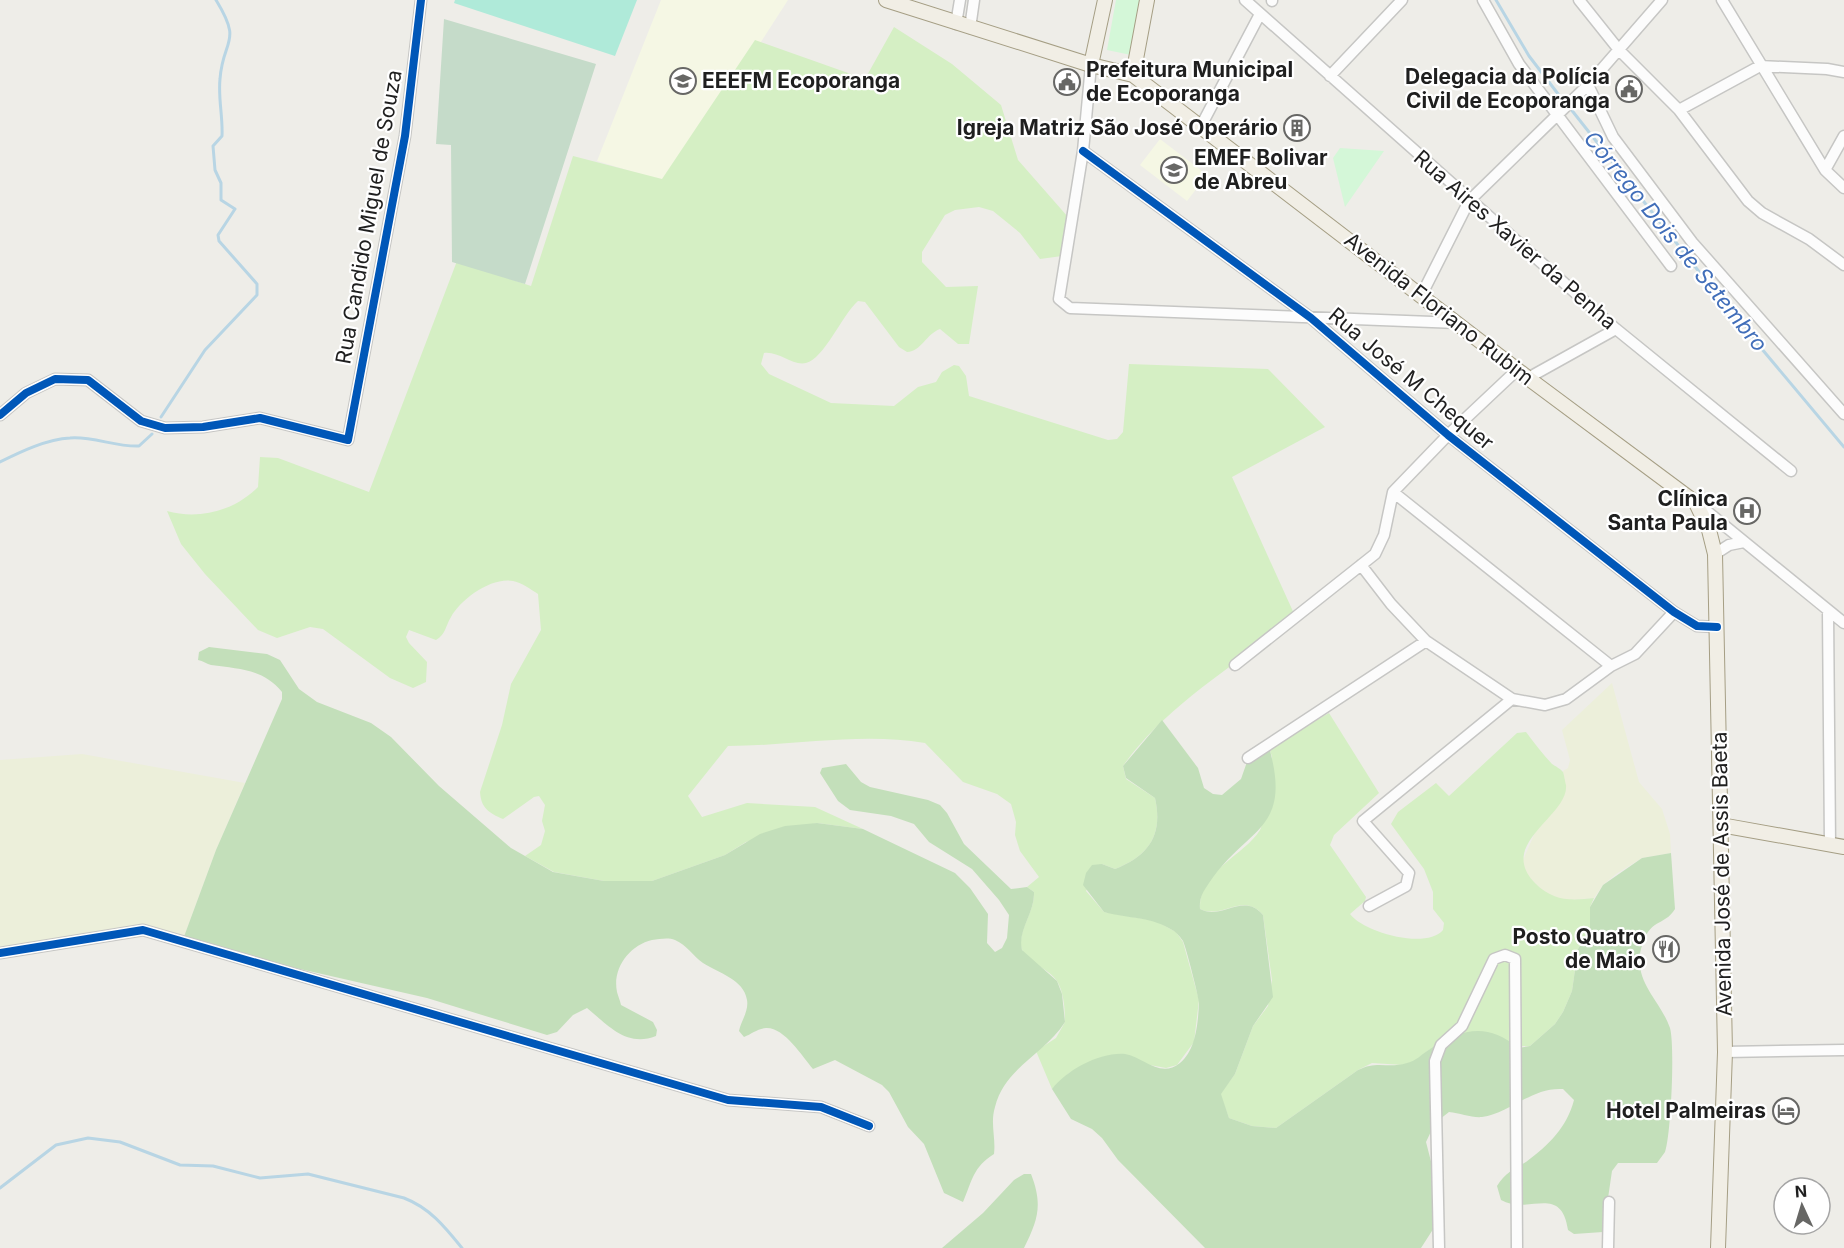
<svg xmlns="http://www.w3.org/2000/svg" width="1844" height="1248" viewBox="0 0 1844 1248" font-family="Inter,sans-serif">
<rect width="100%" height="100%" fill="#eeede8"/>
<path fill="#f5f7e4" d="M661,0H788L670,183L597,161Z
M1160,139L1207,175L1187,201L1140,165Z"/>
<path fill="#ecefda" d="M1612,683L1639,782L1662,809L1670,834L1671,853L1642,858L1616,874L1603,885L1594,898L1560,901L1543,891L1524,872L1523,860L1537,828L1566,788L1563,771L1568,768L1570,760L1562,730Z
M82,754L245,783L216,850L182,942L147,934L0,952V760Z"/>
<path fill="#d5efc4" d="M894,27L952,64L1001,105L1018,160L1068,217L1062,256L1040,259L1020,233L993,211L979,207L955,210L945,215L922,252V262L946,287L978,286L969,344H958L940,329C926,334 922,351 907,352L899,347L865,302L858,301C842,315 824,359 806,363C792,366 779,351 764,353L761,364L769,374L831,403L894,406L918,387L936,382L942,372L954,365L959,366L966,376L969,396L1108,440L1117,439L1123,432L1129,364L1268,369L1325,427L1232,477L1296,618C1238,663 1165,706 1123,766L1126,779L1155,798C1163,834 1150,855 1115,869L1102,864L1086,891L1104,912L1156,921L1176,932L1183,942L1199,1000L1194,1042L1177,1065L1166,1068L1106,1057L1069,1073L1052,1089L1036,1051L1056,1038L1065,1022C1065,1009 1064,993 1057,981C1049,968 1023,961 1021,946C1019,928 1035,911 1034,892L1027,887L1039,877L1020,851L1015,835L1016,822L1011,804L997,794L963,782L925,743C860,732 793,746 728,746L688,796L702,817L747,803L815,807L863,829L817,823L746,842L725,855L652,881H604L554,872L525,856L541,845L545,831L542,821L545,805L539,796L534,797L503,819C489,813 481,808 480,792L502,725L511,684L541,630L538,594C530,589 523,583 513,581C491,577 461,599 451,617C445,627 446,634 436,640L409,630L406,637L409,643L427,662L426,682L413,688L390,678L323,629L310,627L277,638L258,630L205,574L181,544L167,511C199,520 234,511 258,487L260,457L278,458L369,492L457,261L531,286L573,156L662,179L755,40L865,79Z
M1329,713L1379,793L1334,835L1330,845L1366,897L1365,901L1350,914C1363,932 1426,950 1443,930L1444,923L1433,909V892L1424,869L1391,824L1398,812L1436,783L1449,796L1517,733L1526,732C1534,743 1542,753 1552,764C1555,766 1561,769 1563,772C1564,774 1565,782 1566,785C1569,816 1496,843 1535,883C1553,901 1570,901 1594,898L1590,907V929L1578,949L1572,991L1563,1012L1555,1024L1530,1046L1430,1049L1415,1061L1403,1065L1372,1063L1358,1070L1276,1128L1252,1126L1229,1118L1220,1094L1235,1074L1253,1026L1268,1006L1272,980L1263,915C1243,891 1222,920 1200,909C1198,871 1244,856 1260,830C1266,820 1269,771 1272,757L1269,747Z"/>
<path fill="#c3dfba" d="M209,647L267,654L280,660L299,689L317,702L371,723L391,737L439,786L511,848L553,872L604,881H652L725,855L760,834L785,826L817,823L863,829L955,873L970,888L988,914L987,943L995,952L1002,948L1007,938L1009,915L999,900L972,869L929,842L914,824L891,816L850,810L838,801L820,773L822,768L846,764L861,782L870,787L928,800L940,805L947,813L964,844L1011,889L1027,887L1034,892C1035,913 1017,930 1022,950L1057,981L1062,994L1065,1022C1045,1054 1005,1067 995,1107C990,1123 996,1138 994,1154C973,1167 972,1181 963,1202L944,1193L924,1144L908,1127L889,1092L882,1085L835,1060L813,1069C802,1056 784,1027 766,1028C757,1029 752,1034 744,1037L739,1031C741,1021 749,1011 747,1000C744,979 718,973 703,963C693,956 687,945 675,940C668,937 660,939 652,940C630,945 612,968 617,992C618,996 620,1000 621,1005L653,1022L657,1030L656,1036C626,1048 607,1024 587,1008L573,1015L557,1032L547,1035L427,998L182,942L216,850L282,699V692C263,669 240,669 211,665C207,664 203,661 198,660L199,652Z
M1162,720L1198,768L1204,788L1213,794L1222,795L1241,779L1248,759L1269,747C1293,832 1247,826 1209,883C1203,892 1199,898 1200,909C1222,921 1243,891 1263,915L1273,997L1253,1026L1235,1074L1221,1094L1229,1118L1252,1126L1276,1128L1358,1070C1378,1060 1387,1069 1407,1063C1416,1061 1422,1054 1430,1049C1462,1029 1487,1022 1518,1048L1530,1046L1555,1024L1563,1012L1572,991L1578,949L1590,929V907L1603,885L1642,858L1671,853L1675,909C1664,927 1649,917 1641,949C1633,982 1661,1001 1670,1028C1675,1046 1671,1135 1665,1152C1663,1155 1659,1160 1657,1163H1618L1612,1171L1603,1232L1574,1234L1568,1230C1561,1183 1528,1216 1501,1200L1497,1186C1505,1173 1514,1169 1526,1162C1549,1145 1567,1127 1574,1100L1563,1089C1531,1087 1509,1114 1482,1117C1472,1118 1460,1113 1449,1112L1435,1123L1426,1142L1436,1181L1439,1220L1421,1248H1205L1118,1160L1102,1138L1092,1129L1071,1119L1052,1089C1067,1070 1100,1052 1125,1054C1144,1057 1160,1079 1180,1063C1196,1050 1198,1023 1199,1003C1199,998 1186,947 1183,941C1181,938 1177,933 1174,931C1151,916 1129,919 1104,912L1083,885L1086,873L1092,865L1102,864L1115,869C1150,855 1163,834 1155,798L1126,778L1123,766Z
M1024,1174H1031C1043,1205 1038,1220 1024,1248H942L983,1213L1014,1180Z"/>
<path fill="#c5dbc9" d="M444,19L596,64L525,284L452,262L451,145L436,144Z"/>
<path fill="#d4f7d8" d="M1116,0H1141L1131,55L1107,50Z
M1340,148L1384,151L1345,207L1333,158Z"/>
<path fill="#afead9" d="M455,0H637L615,56L454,3Z"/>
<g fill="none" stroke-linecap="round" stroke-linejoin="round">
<path stroke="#b8d5e4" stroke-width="3" d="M1496,0L1529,56L1565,103
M1570,108L1704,278L1738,314L1756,342L1844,447
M161,417L205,350L257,295V284L219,241L218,235L235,209L221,200V183L215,170L213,146L222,136C223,117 218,98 220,79C223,38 243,44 216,0
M0,462C20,452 47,439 70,438C93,436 115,447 139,446L152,434
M0,1188L56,1145L88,1138L120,1142L180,1165L213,1166L260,1178L308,1174L404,1198C430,1208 445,1227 462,1248"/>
<defs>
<path id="minor" d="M1245,0L1616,329L1791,471
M1483,0L1519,64L1671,266
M1579,0L1619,50L1679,110L1748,201L1762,213L1809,239L1844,265
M1722,0L1825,170L1844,188
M1272,1V0
M956,24L960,0
M970,28L974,0
M1091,65L1083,151L1059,299L1070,308L1458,323
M1330,76L1402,0
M1588,85L1613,137L1692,242L1844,414
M1679,110L1760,66L1827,69L1844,72
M1201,126L1260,14
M1083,151L1311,318L1448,435L1674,612L1697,626L1717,627
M1825,170L1844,136
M1421,296L1469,201L1588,85L1662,0
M1528,378L1616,329
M0,415L26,393L55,379L88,380L141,421L165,428L203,427L260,418L348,440L405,136L421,0
M1393,492L1611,666
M1698,504L1844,623
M1715,554L1729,545L1744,542
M1361,565L1391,604L1426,641L1512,699L1545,705L1566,699L1611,666L1635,654L1674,612
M1828,611L1830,845
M1235,665L1375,554L1384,535L1393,492L1448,435L1517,370
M1248,758L1426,641
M1369,906L1406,886L1409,873L1363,821L1512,699
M0,953L143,930L728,1100L821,1107L869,1126
M1725,1052L1844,1050
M1439,1248L1435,1061L1441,1045L1462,1026L1494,959L1505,955L1515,959L1517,1248
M1608,1248L1609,1202"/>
<path id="major" d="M886,0L1091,65L1133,75L1528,378L1696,503L1709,530L1715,554L1725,1052L1718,1248
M1091,65L1105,0
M1133,75L1147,0
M1721,825L1844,847"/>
</defs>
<use href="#minor" stroke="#c6c6c4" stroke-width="13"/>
<use href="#major" stroke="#a59e84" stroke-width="16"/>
<use href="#minor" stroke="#fcfcfc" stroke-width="10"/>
<use href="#major" stroke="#f1eee5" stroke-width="14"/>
<defs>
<path id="cycleway" d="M1083,151L1311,318L1448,435L1674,612L1697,626L1717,627
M0,415L26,393L55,379L88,380L141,421L165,428L203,427L260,418L348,440L405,136L421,0
M0,953L143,930L728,1100L821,1107L869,1126"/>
</defs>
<use href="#cycleway" stroke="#fff" stroke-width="11"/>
<use href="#cycleway" stroke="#0057b8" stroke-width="8"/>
</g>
<defs>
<symbol id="school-ring" viewBox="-11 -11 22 22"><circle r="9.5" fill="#fff" stroke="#676765" stroke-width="1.5"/><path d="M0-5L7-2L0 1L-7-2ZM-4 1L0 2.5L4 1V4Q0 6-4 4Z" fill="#676765"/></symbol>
<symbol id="civic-ring" viewBox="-11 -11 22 22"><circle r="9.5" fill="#fff" stroke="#676765" stroke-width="1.5"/><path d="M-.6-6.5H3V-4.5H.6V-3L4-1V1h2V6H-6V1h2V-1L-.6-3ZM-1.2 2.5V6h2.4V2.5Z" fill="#676765"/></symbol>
<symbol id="building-ring" viewBox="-11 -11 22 22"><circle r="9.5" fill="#fff" stroke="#676765" stroke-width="1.5"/><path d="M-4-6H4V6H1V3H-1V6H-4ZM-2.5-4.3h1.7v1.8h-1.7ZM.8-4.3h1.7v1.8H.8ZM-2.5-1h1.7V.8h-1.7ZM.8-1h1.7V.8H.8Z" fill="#676765"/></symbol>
<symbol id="hospital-ring" viewBox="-11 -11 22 22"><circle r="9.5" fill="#fff" stroke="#676765" stroke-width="1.5"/><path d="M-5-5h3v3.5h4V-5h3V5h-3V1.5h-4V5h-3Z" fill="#676765"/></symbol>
<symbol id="restaurant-ring" viewBox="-11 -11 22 22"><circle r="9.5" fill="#fff" stroke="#676765" stroke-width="1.5"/><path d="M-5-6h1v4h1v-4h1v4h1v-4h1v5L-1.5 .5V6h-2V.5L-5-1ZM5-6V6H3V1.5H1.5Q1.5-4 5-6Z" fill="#676765"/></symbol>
<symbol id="hotel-ring" viewBox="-11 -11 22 22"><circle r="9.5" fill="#fff" stroke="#676765" stroke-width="1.5"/><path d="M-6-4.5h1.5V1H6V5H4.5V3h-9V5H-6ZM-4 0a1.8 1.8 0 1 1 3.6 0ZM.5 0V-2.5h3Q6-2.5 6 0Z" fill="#676765"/></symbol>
</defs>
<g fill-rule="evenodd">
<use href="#school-ring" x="668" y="66" width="30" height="30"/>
<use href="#civic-ring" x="1052" y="67" width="30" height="30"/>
<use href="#civic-ring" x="1614" y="74" width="30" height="30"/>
<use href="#building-ring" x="1282" y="113" width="30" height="30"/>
<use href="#school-ring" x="1159" y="155" width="30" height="30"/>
<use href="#hospital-ring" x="1732" y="496" width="30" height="30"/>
<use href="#restaurant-ring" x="1651" y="934" width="30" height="30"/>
<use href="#hotel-ring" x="1771" y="1096" width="30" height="30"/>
</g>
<g text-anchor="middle" stroke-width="4.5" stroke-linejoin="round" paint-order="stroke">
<g font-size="21" font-weight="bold" fill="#1f1f1f" stroke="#fff" text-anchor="end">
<text x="1086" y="77" text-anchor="start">Prefeitura Municipal<tspan x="1086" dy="24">de Ecoporanga</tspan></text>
<text x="1610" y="84">Delegacia da Polícia<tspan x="1610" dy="24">Civil de Ecoporanga</tspan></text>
<text x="702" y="88" text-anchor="start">EEEFM Ecoporanga</text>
<text x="1278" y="135">Igreja Matriz São José Operário</text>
<text x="1194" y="165" text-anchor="start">EMEF Bolivar<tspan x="1194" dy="24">de Abreu</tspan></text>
<text x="1728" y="506">Clínica<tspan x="1728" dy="24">Santa Paula</tspan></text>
<text x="1646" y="944">Posto Quatro<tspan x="1646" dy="24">de Maio</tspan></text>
<text x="1766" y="1118">Hotel Palmeiras</text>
</g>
<g font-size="21" fill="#1f1f1f" stroke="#fff">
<text transform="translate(369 217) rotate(-80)" y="7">Rua Candido Miguel de Souza</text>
<text transform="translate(1515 240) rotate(41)" y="7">Rua Aires Xavier da Penha</text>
<text transform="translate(1439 309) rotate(38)" y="7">Avenida Floriano Rubim</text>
<text transform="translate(1411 379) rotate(40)" y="7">Rua José M Chequer</text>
<text transform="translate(1722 874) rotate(-91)" y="7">Avenida José de Assis Baeta</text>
</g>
<g font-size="22" font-style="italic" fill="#416eb9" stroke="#fff">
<text transform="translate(1676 241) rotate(51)" y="8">Córrego Dois de Setembro</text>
</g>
</g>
<g transform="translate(1802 1206) rotate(356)"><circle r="28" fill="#ffffff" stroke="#a5a5a5" stroke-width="1.5"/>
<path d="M0-4.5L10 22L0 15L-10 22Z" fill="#676765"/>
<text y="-9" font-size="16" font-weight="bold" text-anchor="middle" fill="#1f1f1f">N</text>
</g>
</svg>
